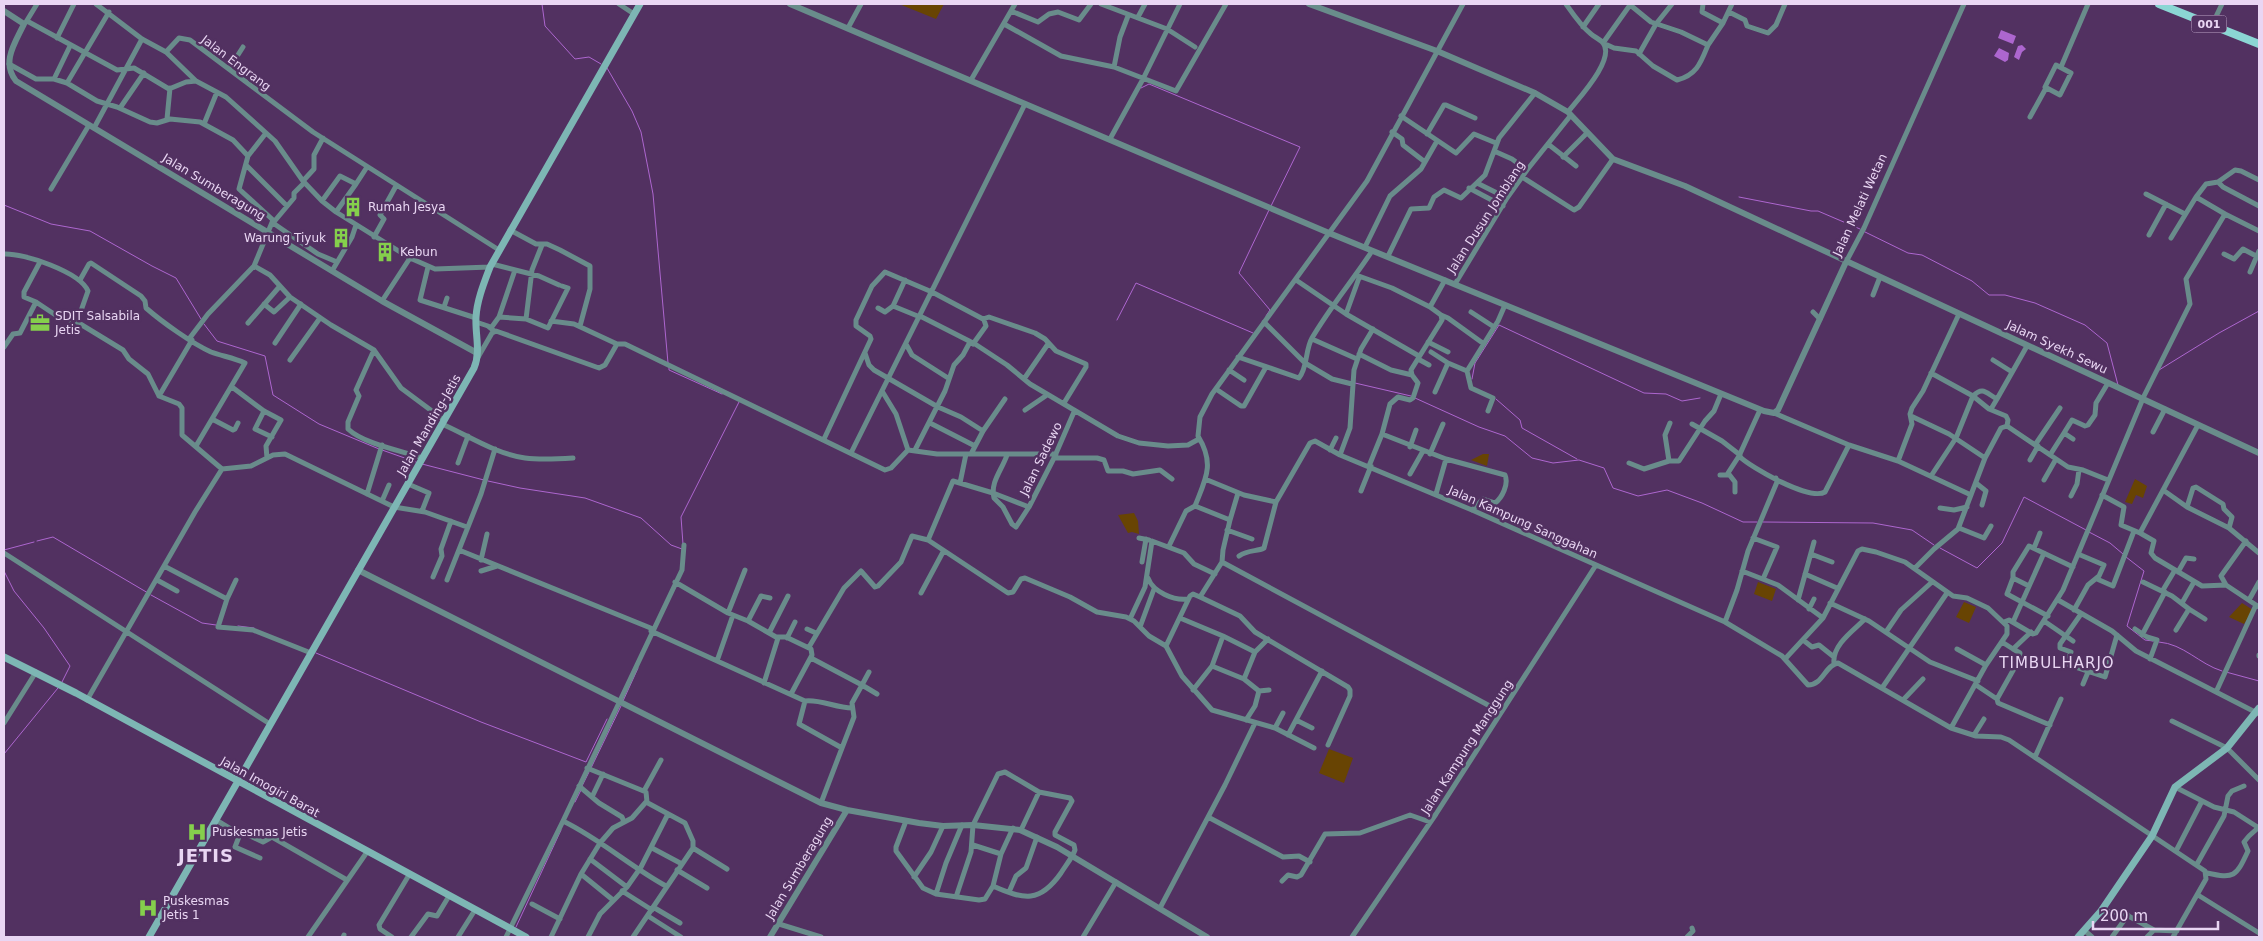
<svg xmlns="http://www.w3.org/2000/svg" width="2263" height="941" viewBox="0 0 2263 941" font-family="'DejaVu Sans',sans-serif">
<rect width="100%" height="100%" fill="#523161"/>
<path fill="#684403" d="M899,4H944L936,19Z
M1483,454H1489L1487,466L1471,460Z
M2135,479L2147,486L2143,498L2136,495L2132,504L2125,502Z
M1134,513L1138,521L1139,534L1132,532L1128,533L1118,515Z
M1758,582L1776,589L1772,601L1754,594Z
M1964,602L1976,607L1969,623L1956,617Z
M2242,603L2253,610L2244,624L2229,617Z
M1329,749L1353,758L1344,783L1319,773Z"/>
<path fill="#ad66cf" d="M2001,30L2016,36L2013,44L1998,38Z
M2022,45L2026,49L2022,52L2019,60L2014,57L2018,46Z
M1999,48L2009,53L2008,60L2005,62L1994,56Z"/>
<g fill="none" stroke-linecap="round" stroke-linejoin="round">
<path stroke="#ad66cf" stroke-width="1" d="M542,4L545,26L575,59L589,57L601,64
M607,68L632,111L641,132L653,194L668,363
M1141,88L1149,84L1300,147L1271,206
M1739,197L1811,211H1818L1860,229
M4,205L51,224L90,231L152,266L176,278L201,319
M1863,231L1908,253L1922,255L1972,281L1989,295H2005L2035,303L2085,325L2107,343L2118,385
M1266,316L1270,310L1239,273L1269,210
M1117,320L1136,283L1253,333
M204,324L217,341L265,356L273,395L319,424L379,449
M669,367V370L722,394
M2159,370L2219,333L2259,311
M1472,379L1475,363L1499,325L1644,393L1666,394L1682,401L1700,398
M1355,383L1411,396
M1415,398L1479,427L1505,436L1532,458L1553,463L1579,460L1604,468L1613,488L1638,496L1667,490L1702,503L1743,522H1757
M1496,399L1520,420L1522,428L1577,459
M382,450L416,462
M422,464L484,480
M488,481L520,488L585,498L641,518L671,545L682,549
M1763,522L1873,523L1912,530L1934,545
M2089,532L2110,543L2123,554
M37,541L53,537L148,593
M683,544L681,517L739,402
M1940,548L1977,568L2002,543L2024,497L2086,530
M4,550L34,542
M2126,557L2144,571L2127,626L2145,640L2153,641
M4,571L14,591L44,628L70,666L62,682
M151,595L202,623L216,625
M238,626L254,628
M2159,642C2184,644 2199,664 2222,671
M316,653L481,722L586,762L607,719
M2226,672L2259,681
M623,701L638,668
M4,754L58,688
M591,768L621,706
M582,786L589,772
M575,802L581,790
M516,927L561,830"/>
<path stroke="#698c8b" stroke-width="5" d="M96,4L142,39L166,52L179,38L190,40L313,132L499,250
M619,4L634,14
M1101,4L1167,29L1195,47
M1566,4C1573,14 1581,26 1591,34C1594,37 1600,39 1603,43C1616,59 1578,99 1568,112
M1629,4L1651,22L1681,32L1708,45C1701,62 1697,75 1677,80L1653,66L1636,51L1614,48L1603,43L1630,5
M1703,4L1702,12L1723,23
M1011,11L1038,22L1049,14L1058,12L1079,20L1091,4
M1729,12L1745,20L1747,26L1768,33L1776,25L1785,4
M1138,17L1145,4
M27,21L117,70L134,68L169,89L186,82L196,81L226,97L275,141L303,181L322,201L336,212L410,258L435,269L490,267
M26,22L37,4
M1004,24L1061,56L1114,67L1176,91L1226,4
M2212,25L2222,4
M1583,27L1599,4
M848,28L861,4
M57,38L74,4
M1708,45L1723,23L1732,4
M166,52L196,81
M1639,54L1656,24L1672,4
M9,64L36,79H54L67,83L97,101L117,107L150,122L157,123L170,119L200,122L233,140L248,156L239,189L273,220L254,266L270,275L290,297L331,325L374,350L401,388L444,420
M2056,65L2071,73L2060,95L2045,87Z
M1114,67L1120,37L1128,16
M2061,67L2088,4
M229,69L243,47
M54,79L70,46
M971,80L1015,4
M67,83L109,12
M120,108L144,73
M1401,116L1456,153L1474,134L1496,143
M2030,117L2046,88
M167,119L170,88
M204,124L217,92
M94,128L142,39
M1392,132L1402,139L1403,145L1425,162
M1427,134L1444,105H1446L1475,118
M1110,139L1143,79L1180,4
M1548,144L1576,166
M1494,151L1512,159L1527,170
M248,156L266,133
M1563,157L1587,133
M246,165L287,206
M1522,177L1574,210L1579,207L1613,159
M2259,180L2241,171L2235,170L2218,182L2206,184L2196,197L2225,214L2259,231
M303,181L314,169V155L323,138
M2218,182L2223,187L2259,206
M304,183L294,193V198L273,223L318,254L337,262
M1477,183L1507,198
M1469,188L1503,206
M51,189L89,125
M2146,194L2185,214
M322,201L340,176L356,184L367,167
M336,212L356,184
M510,230L536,244H547L560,250L590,266V289L580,326
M2149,235L2166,204
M374,237L384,219L380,215L396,186
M2171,238L2196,197
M1365,247L1390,196L1421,169L1437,141
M4,254C24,253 80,272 88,291L77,322
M2224,254L2234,259L2243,249L2256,256
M1388,256L1411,209L1429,208L1434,197L1444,190L1461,198L1485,175L1499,138L1535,93
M40,262L24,292V297L36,302L57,316L77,322L123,350L129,359L148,374L159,396L179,404L182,408V435L222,469L251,466L273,455L285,454L394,507L425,512L467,527
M1846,262L1864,228L1964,4
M492,264L539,276L559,285
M428,267L420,300L476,318
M332,271L352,237L356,225
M2250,272L2259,251
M1356,275L1392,288L1430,307
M80,280L89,264L91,263L141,296L145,301L146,308C162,322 193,344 211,352C222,356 234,358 245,363L196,446
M1296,280L1346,314L1419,356
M1455,284L1507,198L1527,170L1571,115
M1873,295L1880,277
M382,301L410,258
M264,304L274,312L290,297
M893,306L905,280
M444,307L447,298
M878,308L885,312L893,306L920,317
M1471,312L1494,327
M1813,312L1820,319
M1346,314L1359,278
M1441,315L1448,318L1484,344
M920,316L975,344L1007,365L1030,384L1118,436L1139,443L1168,446L1188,445L1199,439
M499,317L515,270
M526,319L532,270L542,245
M551,321L574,324L617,344
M476,322L488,326L493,330
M1264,322L1304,362
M248,323L280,286
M491,328L499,317L526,319L548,328L568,288L562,286
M189,339L208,314L254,266
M1312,339L1357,359
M1428,342L1448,352
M275,343L301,304
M906,344L912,355L948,378
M973,344L986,326L984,320
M4,347L13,334L20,333L36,302
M374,350L356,390L359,396L348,422V429C364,444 402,451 423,458
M1431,352L1448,363L1467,371
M865,353L869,365L874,370L938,407L961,417L983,431
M1359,354L1391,370L1412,375
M1238,357L1299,378C1308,367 1305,350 1312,338C1330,307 1353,280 1372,251
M477,359L492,333L496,331L599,368L605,365L617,344H625L885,470L891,468L908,450L937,454H1056
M1418,359L1429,365
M290,360L320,318
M1993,360L2012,372
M1305,363L1332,379L1352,384
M1229,370L1244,380
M1931,373L1973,396L1989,409L2006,416L2008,420L2007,426
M1024,379L1048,344
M232,387L264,411L281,420L266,446L267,458
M1216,389L1241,406H1244L1266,367
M882,391L896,414L908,450
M1435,392L1448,363
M159,396L192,340
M1997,399L2027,346
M1025,410L1047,395
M1760,410L1739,456C1751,468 1810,501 1825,492L1849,445
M264,411L255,429L272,437
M1488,411L1493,398L1471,388L1467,371L1498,321L1505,305
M1774,413L1849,445L1898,461L1912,424L1910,414L1912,408L1923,391L1959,314
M1911,416L1949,434L1985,458
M212,419L233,430L235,429L238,423
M930,423L975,446
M442,424C469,436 496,454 525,458C541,460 557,459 573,458
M1692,424L1722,441L1740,455
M2007,426L2068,467L2083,470L2108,480
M2153,432L2165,409
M2064,433L2072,420L2085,426L2088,425L2095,415L2096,403L2108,383
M1382,434L1446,459L1505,475C1509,484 1502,498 1495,503L1483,499L1472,510
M824,439L871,339L870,336L856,326V320L872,286L885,272L932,292L983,319L989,317L1035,333L1045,339L1056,351L1086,364V367L1064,403
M2035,445L2060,408
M1410,447L1416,430
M915,450L945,391L954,365L963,355L970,342
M1330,450L1336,438
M851,453L1025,104
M971,454L983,431L1005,399
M1430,454L1443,424
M1007,455C1002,470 990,482 994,498L1003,507L1012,524L1016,527L1029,507
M1340,455L1350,428L1354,370L1361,349L1373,329
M2050,455L2064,433L2073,439
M1054,458H1097L1104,460L1108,471H1123L1133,474L1160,470L1172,479
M2030,460L2038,446
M1669,461L1665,435L1670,423
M1898,461L1971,495
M458,463L468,436
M1629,463L1644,469L1669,461H1679L1705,421L1714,411L1721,394
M1369,466L1382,434L1390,404L1398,397L1410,400L1413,398L1418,383L1412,375L1411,370L1442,320L1441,315L1430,307L1445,280
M1410,474L1423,451
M1720,475H1728
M1931,476L1956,438L1973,396C1983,386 1986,393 1997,399L1991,409
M1205,479L1244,495L1276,502
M2044,480L2056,459
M960,483L966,454
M1976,483L1986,491L1982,505
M408,484L429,493L422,511
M2163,490L2187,507L2229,528L2259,553
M1361,491L1371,466
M1735,492V482L1728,473L1739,456
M367,494L382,445
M1436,494L1446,459
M2102,495L2124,507L2121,525L2140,533L2198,425
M2071,496L2077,484L2079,470
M382,501L389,485
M2187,507L2193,488L2196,487L2223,504L2224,509L2232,517L2229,528
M1940,508L1954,510L1967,507
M1230,520L1195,506C1206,478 1215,464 1198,436L1200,417L1212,394L1367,181L1463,4
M1959,528L1984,538L1991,526
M1227,530L1252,539
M2140,533L2154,541L2151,553L2155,558L2202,586L2226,585
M1139,538L1149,540
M1753,538L1777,547L1763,579
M928,540L953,481L993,493L1029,507L1054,458L1074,412
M2246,541L2221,576L2226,585L2259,607
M1169,546L1186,511L1195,506
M2034,548L2040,533
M459,550L653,629
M4,553L270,724
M1811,554L1832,562
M1239,556C1249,549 1257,552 1264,548L1276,502L1310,443L1315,441L1340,455L1472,510L1725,622L1782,656L1808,685C1823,685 1825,665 1838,663L1951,728L1976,736L2001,737L2009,740L2205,871L2206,879L2173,937
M481,560L487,534
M1142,562L1146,539
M1222,562L1501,712
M164,566L227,599L218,627L253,630L311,653
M1915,568L1934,549L1958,529L1985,458L2001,428L2007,426
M481,571L497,566
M1742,571L1778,585L1823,618
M2178,572L2186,558L2194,559
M1805,574L1837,588
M433,577L442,556L441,549L451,521
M1148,578C1153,592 1174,601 1188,599
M2013,578V572L2029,546L2073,567
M2097,579L2113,586L2134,531
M157,580L177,591
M447,580L481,494L495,449
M675,582L728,613L748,621L776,637H786L811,649L812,655L791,694
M2143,582L2172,596L2189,609L2176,630
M2029,586L2013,578L2007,594L2048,616
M2163,590L2175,570
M921,593L943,552
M1200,597L1240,616L1255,632L1348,687L1350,690V696L1328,745
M227,599L236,580
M1798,600L1814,542
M2058,600L2112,631L2136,651L2259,714
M2249,600L2259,582
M1830,603L1869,621L1930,662L1978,681
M2182,603L2194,582
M1809,609L1814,599
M2189,609L2205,619
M2074,610L2088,585L2099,576L2104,565L2078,554
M728,613L745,570
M2081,614L2060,644V648L2071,652L2067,663L2069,665L2105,677L2117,635
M1180,618L1223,636L1212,666L1193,690
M1130,619L1145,587L1152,541L1184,553L1194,564L1215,574
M748,621L761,596L770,598
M2044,621L2073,641
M1725,622L1737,590L1748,551L1777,482L1776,478
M2004,622L2009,620L2033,634L2036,633L2063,590L2144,396L2190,304L2186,279L2225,214
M2013,622L2044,553
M1140,627L1154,589
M807,629L816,633
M2135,629L2147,637L2157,640L2150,659
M651,631L805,701L799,724L842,748L821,803
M1886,632L1901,610L1932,582
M769,633L788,596
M2142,635L2165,592
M1223,636L1255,652L1268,639
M787,638L795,622
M1803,640L1812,647L1819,645L1834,657
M2002,642L2013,649L2031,632
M1166,646L1190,596L1193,594L1200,597L1222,562L1223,550L1230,520L1238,493
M809,647L844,588L861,571L875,587L878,586L901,562L912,536L928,540L1008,593L1013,592L1021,579L1025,578L1070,597L1097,612L1126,617L1134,621L1149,636L1166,646L1182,676L1212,710L1275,728L1283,713
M1957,649L1986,665
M2259,656V655
M811,658L862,685L852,703L854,717L842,748
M1785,659L1823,618L1858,551L1862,549L1876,552L1905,562L1953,596L1967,598L1988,608L2007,626V634L1986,665L1951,728
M717,661L733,615
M1834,663C1832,645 1854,630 1865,619
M1212,666L1244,679L1259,691L1255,706L1246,720
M869,672L862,685L877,694
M1244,679L1255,652
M764,683L778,638
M2083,684L2088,672
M1976,685L1997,699L1998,703L2050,725
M1882,688L1947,593
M1259,691L1269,690
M2216,692L2256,605
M1997,699L2020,658V653L2013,649
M87,700L195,512L222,469
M1903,700L1923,679
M805,701C820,699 836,708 852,708
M1296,720L1312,728
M2172,721L2227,748L2259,780
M4,723L36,672
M1275,728L1314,748
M1288,735L1322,671
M1974,735L1984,719
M2035,757L2061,699
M587,768L646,792L647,802
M579,786L599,803L622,817L624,822
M2175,787L2214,807L2234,812L2259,828
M644,791L661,760
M592,797L603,774
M1208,817L1283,857L1299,856L1310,862
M216,820L239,834H246L263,842L272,837L347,880
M563,821C600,839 631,867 666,886
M906,821L896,847V851L923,888L936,894L979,900L985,899L993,886L1001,854L1013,828
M1021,830L1039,792
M240,834L235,847L260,858
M973,845L1001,854
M652,848L682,864
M693,848L727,869
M2176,851L2202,801
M590,859L627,887
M2197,864L2224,816L2228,796L2232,791L2244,786
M677,870L707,888
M2207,873C2234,879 2236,877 2248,851L2244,842L2249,836L2259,827
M581,874L613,900
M914,877L931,852L943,826
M1282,881L1288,875L1297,877L1301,875L1325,834L1360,833L1410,815L1430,822
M622,891L652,910
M1009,892L1016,876L1026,868L1037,837
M936,894L946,863L962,825
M2198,895L2259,933
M956,897L971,852L973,825L998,774L1005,772L1039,792L1070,798L1072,801L1055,832V835L1074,845L1075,850C1072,858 1066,865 1061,873C1040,903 1024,900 993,886
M532,904L560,919
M653,907L680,923
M1160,908L1225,785L1255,723
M2101,911L2123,913L2154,930L2177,931
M648,916L681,937
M779,924L821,937
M2084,930L2092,937
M308,937L367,852
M343,937L344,935
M392,937L380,929L379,925L409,875
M411,937L428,914L437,916L449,896
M458,937L475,910
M506,937L563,821L682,570L684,545
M551,937L581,874L600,843L613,828L632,818L646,802L685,823L693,841V848L633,937
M588,937L600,914L627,887L641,867L668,814
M1083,937L1116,882
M1352,937L1436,814L1596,565
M1687,937L1693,931L1692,928
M2112,937L2128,915
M2147,937L2154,930"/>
<path stroke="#698c8b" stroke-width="6" d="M790,4L1329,233L1764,411L1774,413L1778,410L1846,262
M1309,4L1437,51L1535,93L1568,112L1613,159L1685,186L2259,453
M4,11L24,24C15,43 1,62 16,81L382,301L477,353
M358,570L821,803L847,810L919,823L943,826L973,825L1020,830L1057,847L1207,937
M770,937L847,810"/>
<path stroke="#7db6b4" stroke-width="7" d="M4,657L76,693L526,937
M149,937L474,368C481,352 475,334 476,317C477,300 484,283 490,267L640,4
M2078,937L2101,911L2152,836L2175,787L2227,748L2259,708"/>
<path stroke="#8bd6d4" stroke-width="8" d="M2159,4L2259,44"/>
</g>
<defs>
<symbol id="building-bare" viewBox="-9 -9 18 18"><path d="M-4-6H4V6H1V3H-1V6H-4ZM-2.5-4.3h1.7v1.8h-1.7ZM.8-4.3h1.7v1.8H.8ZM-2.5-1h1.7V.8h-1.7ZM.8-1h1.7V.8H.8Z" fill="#85cf4c" stroke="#523161" stroke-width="2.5" paint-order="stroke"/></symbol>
<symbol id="office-bare" viewBox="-9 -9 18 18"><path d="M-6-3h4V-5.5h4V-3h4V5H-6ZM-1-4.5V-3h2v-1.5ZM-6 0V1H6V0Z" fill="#85cf4c" stroke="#523161" stroke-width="2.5" paint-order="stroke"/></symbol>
<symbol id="hospital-bare" viewBox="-9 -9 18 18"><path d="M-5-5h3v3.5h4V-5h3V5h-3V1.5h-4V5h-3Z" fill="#85cf4c" stroke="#523161" stroke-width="2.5" paint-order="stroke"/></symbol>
</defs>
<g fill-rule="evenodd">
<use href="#building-bare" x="339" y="193" width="28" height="28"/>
<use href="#building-bare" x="327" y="224" width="28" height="28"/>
<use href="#building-bare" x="371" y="238" width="28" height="28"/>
<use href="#office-bare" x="26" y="309" width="28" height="28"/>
<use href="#hospital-bare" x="183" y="818" width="28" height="28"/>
<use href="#hospital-bare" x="134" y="894" width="28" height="28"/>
</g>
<g text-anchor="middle" stroke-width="5" stroke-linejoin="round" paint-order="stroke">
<rect fill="#523161" stroke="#bca4c7" stroke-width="1" x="2191.5" y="15.5" width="35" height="17" rx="4"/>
<g font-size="11" font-weight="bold" fill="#e9d6f3">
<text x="2209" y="28">001</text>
</g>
<g font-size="12" fill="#e9d6f3" stroke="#523161">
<text transform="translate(236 63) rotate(37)" y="4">Jalan Engrang</text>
<text transform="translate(214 187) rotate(31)" y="4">Jalan Sumberagung</text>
<text transform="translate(1860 205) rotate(-65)" y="4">Jalan Melati Wetan</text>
<text transform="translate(1486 217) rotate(-57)" y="4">Jalan Dusun Jomblang</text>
<text transform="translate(2057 347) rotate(25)" y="4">Jalam Syekh Sewu</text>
<text transform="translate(429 425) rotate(-60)" y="4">Jalan Manding-Jetis</text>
<text transform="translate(1041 459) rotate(-64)" y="4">Jalan Sadewo</text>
<text transform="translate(1523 522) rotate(24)" y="4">Jalan Kampung Sanggahan</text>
<text transform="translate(1467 747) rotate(-57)" y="4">Jalan Kampung Manggung</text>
<text transform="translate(270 787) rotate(29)" y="4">Jalan Imogiri Barat</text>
<text transform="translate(799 868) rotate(-59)" y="4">Jalan Sumberagung</text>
</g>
<g font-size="12" fill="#e9d6f3" stroke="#523161" text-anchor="start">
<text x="368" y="211">Rumah Jesya</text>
<text x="326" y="242" text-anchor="end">Warung Tiyuk</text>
<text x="400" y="256">Kebun</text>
<text x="55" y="320">SDIT Salsabila<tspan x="55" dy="14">Jetis</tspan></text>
<text x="212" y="836">Puskesmas Jetis</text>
<text x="163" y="905">Puskesmas<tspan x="163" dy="14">Jetis 1</tspan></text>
</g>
<g font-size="15" letter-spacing="1" fill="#e9d6f3" stroke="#523161">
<text x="2057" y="668">TIMBULHARJO</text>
</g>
<g font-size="18" font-weight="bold" letter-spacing="1" fill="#e9d6f3" stroke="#523161">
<text x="206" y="862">JETIS</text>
</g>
</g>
<rect width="2263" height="941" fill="none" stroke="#e9d6f3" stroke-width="10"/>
<path d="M2093 921v8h125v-8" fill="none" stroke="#e9d6f3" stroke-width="2.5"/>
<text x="2100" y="921" font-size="15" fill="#e9d6f3" stroke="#523161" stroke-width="4" paint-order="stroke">200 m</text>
</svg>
